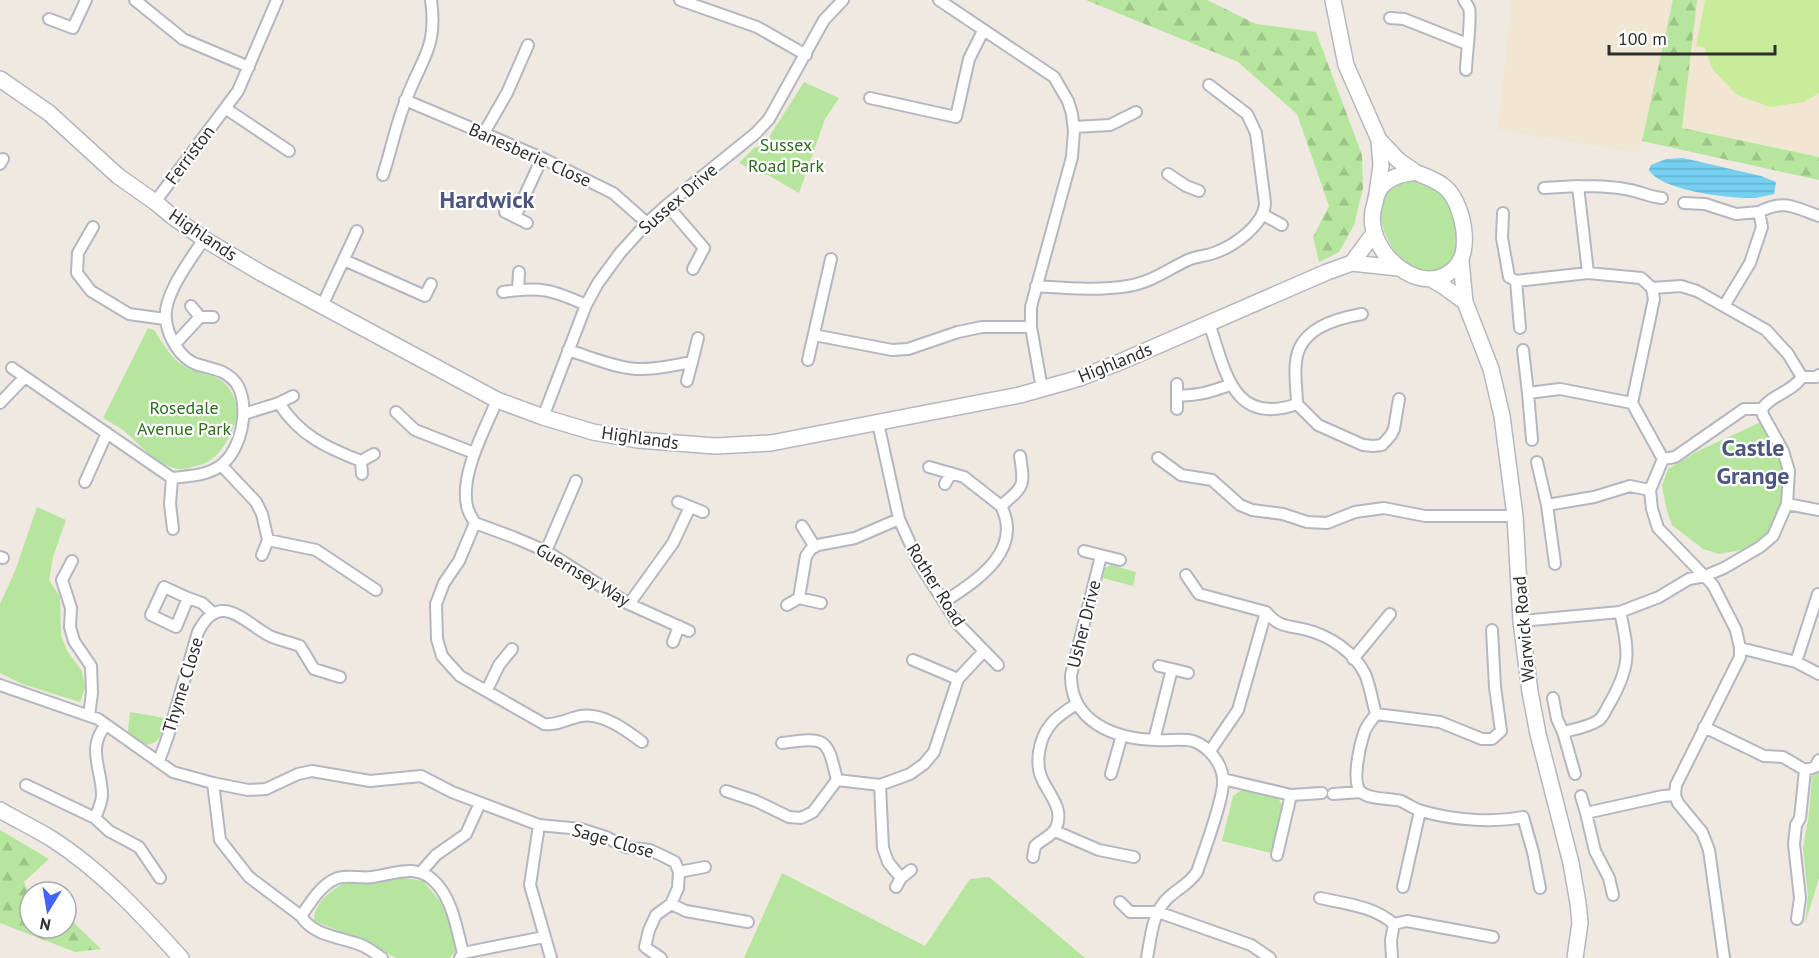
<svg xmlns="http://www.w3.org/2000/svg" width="1819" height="958" viewBox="0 0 1819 958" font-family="'PT Sans',sans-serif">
<defs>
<pattern id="forest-firs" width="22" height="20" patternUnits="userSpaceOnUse" patternTransform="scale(1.5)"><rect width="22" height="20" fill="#b6e59e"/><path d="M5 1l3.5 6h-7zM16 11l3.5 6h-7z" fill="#9dc588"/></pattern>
<pattern id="water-rules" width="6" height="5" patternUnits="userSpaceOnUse" patternTransform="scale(1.5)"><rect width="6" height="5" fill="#75cff0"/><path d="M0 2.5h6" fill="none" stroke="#66b2ce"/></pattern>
</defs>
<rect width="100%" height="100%" fill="#efe9e1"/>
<path fill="#f0e6d1" d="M1511,0H1819V157L1647,121L1639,153L1498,130Z"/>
<path fill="#b6e59e" d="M804,82L839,98L825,119L799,193L768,175L760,174L739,163L754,148L764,145Z
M1405,179C1421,181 1435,182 1446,196C1457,209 1464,253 1447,265C1402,296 1349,197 1405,179Z
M148,328L154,330C162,342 170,357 182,365C198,375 219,372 230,390C240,405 238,422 229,437C221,452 213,462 196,466C191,467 184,470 178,469C156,465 140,444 123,430C117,426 110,422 103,418Z
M1761,422L1782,455L1784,504L1774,528L1746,549L1719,554L1703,549L1672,525L1667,511L1662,486L1668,469L1700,450Z
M37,507L66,520L53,557L49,580L60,597L61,635L67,651L82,671L85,688L80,702L22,684L0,673V604L15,571Z
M1111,565L1136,572L1133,586L1103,578L1105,568Z
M130,712L170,719C161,742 147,757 128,731Z
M1819,773V878L1805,924L1808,896L1803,848L1809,814L1812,776Z
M1243,789L1278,798L1283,807L1271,853L1222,841L1233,796Z
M782,873L925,946L970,879L989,877L1085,958H744Z
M404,878L423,881L444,906L456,945V951L449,958H396L369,943L314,921C313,904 333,887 348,882Z"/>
<path fill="url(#forest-firs)" d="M1086,0H1207L1256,24L1316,32L1362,155L1363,188L1354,225L1339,252L1319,262L1313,237L1329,206L1297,114L1238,62Z
M1673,0H1697L1682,128L1819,157V180L1642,141Z
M0,830L49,859L24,882L30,897V928H66V910L71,920L101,949L75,952L0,923Z"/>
<path fill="#c9ec9a" d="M1705,0H1819V93L1804,102L1770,107L1737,95L1713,70L1704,47L1696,46Z"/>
<path fill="url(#water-rules)" d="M1683,158L1761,176L1776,182L1774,194C1768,195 1762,197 1755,198C1732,199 1661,191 1649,170L1651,165L1666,159Z"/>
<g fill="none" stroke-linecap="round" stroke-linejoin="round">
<defs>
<path id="street" d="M135,0L183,39L249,67
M680,0L757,27L806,55
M939,0L1054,77L1068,101L1072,114L1074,131L1072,157L1031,307V327L1042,389
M1464,0C1464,1 1469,7 1469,8C1472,16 1466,58 1466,70
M1390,18L1404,19L1467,44
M49,19L73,28L86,0
M870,98L956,117L969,59L983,31
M405,100L542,158L613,193L647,223
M225,108L289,151
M1074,127L1110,125L1136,112
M484,133L507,93L528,45
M0,164L3,159
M1168,174L1186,186L1199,191
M383,175C391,151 396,124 406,100C421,59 438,48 431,0
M1544,188L1578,186
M155,202L238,91L277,0
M1684,203L1705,204L1736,214L1759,212L1762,227L1750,263L1724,306
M667,205L704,248L693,269
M505,212L527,223
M1759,212C1785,199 1793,207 1819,216
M1503,213L1502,238L1509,277L1516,281
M1262,214L1282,225
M515,217L542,158
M93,227L78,253L77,273L91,291L129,314L165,319
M344,260L425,296L431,284
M1588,273L1578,186C1595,186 1613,186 1630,190C1641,192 1650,197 1662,198
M1036,286C1067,288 1097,291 1128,286C1150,283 1168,269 1188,260C1196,256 1206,256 1214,253C1234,246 1264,225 1265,203L1256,133L1247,114L1209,85
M518,290L519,272
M503,292C540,286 553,290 586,305
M191,306L200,317H213
M322,306L357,231
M1209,323C1225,369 1232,427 1297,404L1318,425L1363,445L1373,446L1382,445L1391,435L1394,429L1399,399
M1520,328L1516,281L1588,273L1641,278L1652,288L1681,286L1697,291L1766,330L1788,354L1802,377
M814,335L892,350L908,349L958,332L982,327H1031
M175,344L200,317
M568,350C590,357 613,367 636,369C655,370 674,365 692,362L687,381
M1523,350L1528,393
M808,360L831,259
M692,362L698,338
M12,368L172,478C189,476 206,476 220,466C242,451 251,404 236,383C225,369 211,369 196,364C180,358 168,337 166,320C162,296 191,259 204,239
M1802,377H1816L1819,375
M1177,384V409
M1177,395C1196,397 1212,391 1230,385
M497,400C485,430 460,473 467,506C468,512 472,518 475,523L459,561L444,583L436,604L437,639L442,656L460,676L544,724C557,726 569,718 581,716C602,712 626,730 642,742
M0,403L24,378
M279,403L293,396
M1632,403L1654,299L1652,288
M1297,404C1297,391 1294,376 1296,362C1299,329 1334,319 1362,314
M1762,409C1772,394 1791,393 1802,377
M396,412L415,430L474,453
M244,414L279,403C299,435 327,448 361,461
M543,417L586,305L598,283L620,253L647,223L667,205L756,133L769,119L824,20L843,0
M878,423L899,519L919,563L958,624L998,665
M1532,440L1528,393L1560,389L1632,403L1663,459
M1158,458L1181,475L1212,480L1240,505L1252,510L1283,514L1307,522L1327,523L1355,512L1384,508L1425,516H1515
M1537,462L1547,505
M222,466L256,502L262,514L268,540L316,550L376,590
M929,467L964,477L1001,506
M362,474L361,461L374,454
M172,478L170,504L173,529
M85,482L107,433
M945,484L951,473
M678,502L703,512
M1787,504L1819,510
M475,523L513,537L546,551L629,604L689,631
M802,526L815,547
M546,551L576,481
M1084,551L1120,560
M262,555L268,540
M1101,556L1071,675C1070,722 1115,739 1156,740C1168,741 1181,738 1193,741C1208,746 1222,763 1223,779C1225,796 1203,854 1197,872C1189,884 1179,888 1169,897C1152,912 1151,937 1147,958
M0,557L3,558
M72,561L62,580L71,608L70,627L74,641L91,666L92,693L89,716
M1555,564L1547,505L1594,497L1630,486L1650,490
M1186,575L1199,594L1266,612
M188,598L164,587L151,615L176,627L188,598L202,603L213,613
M944,602C976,581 1024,551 1001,506C1024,486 1025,487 1020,456
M821,603L799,598L806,556L811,549L818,545L855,538L899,519
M629,604L673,543L690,507
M787,605L799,598
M1521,621L1620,612L1659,597L1689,579L1705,576L1724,568L1760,547L1773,536L1787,504L1789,471L1783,451L1763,415L1762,409
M673,642L679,626
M1740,648L1796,662L1819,674
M1353,659L1390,614
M913,660L958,679
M1796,662L1818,594
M1172,669L1188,673
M0,685L98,719L173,772L213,783L248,790L266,789L298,774L312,771L370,781L421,776L452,792L539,825L581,829L606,837L625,847L650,850L663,856L675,862L679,872L678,888L671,904L656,915L649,930L645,947L661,958
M487,690L499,665L512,649
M1553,698L1557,719L1563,732
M1376,714C1372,720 1366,726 1364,733C1360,745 1351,783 1361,792C1370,800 1389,798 1401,801C1408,804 1414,809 1422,811C1452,820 1492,823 1523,817L1533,852L1540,888
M1376,714L1440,722L1482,739H1492L1501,731L1495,687L1492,630
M1704,727L1764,756L1783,757L1805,770L1800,818L1796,825L1794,844L1800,898L1797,919
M1154,740L1172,669L1159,666
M782,743C826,737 827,737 837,780
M1210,751L1238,710L1266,612C1280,628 1287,625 1307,630C1330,636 1354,652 1365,674C1370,685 1372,701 1376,714
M159,761L168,736L198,632C219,591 242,620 268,635C277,640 290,642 300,646L314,669L340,677
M1805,770L1815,767L1819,760
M1111,774L1122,735
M1575,774L1563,732C1575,729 1589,727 1599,720C1604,716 1607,707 1611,701C1631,665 1629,651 1620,612
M1223,779L1291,795L1322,793
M213,783L220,840L249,877L301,916C313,936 341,937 361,945C369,948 376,954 382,958
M26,785L95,818L109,831L139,847L160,878
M880,785L883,848L888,862L901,878
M726,791L756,801L789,817L801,818L813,812L837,780L880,785L910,774L924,764L934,752L958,679L984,651
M1333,794L1361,792
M1581,796L1586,813
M95,818C98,811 102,802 102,795C102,769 86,748 106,725
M539,825L530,885L551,958
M1055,831L1099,850L1134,857
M1277,855L1291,795
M1033,857L1035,846C1041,840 1052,836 1056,828C1064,810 1051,797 1043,781C1034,764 1039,738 1051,724C1057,716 1068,710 1076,704
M421,872L436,855L466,834L480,803
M679,872L705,867
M896,887L901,878L911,870
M1403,887L1420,811
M1613,895L1609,878L1595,851L1586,813L1663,796L1675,795
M1320,898C1347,904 1373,906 1394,924
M1120,902L1130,912H1158L1251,945L1270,958
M671,904L686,911L748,922
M301,916C311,902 320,886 335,879C345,874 361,879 372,877C396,874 418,862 437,884C453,902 457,930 463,953L460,958
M1394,924L1407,921L1493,937
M463,953L544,937
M1392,958L1391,940L1394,924
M1724,958L1709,850L1702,832L1678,803L1675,795L1676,785L1740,657V648L1736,630L1713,585L1658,528L1652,509L1650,490L1663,459L1675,457L1744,409H1762"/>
<path id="secondary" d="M1333,0L1346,65L1379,140L1398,160L1415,172
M0,79L49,113L118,176L155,202L173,217L204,239L261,273L497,400L543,417L593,432L638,440L715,446L771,443L1020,395L1080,378L1120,362L1327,272L1352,263L1398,268
M1415,172C1426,177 1438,180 1447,189C1463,205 1473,252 1454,269C1424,296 1381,262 1374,231C1371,221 1372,212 1375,203C1376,196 1379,188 1385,183C1393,176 1404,174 1415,172Z
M1377,193L1381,166L1379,140
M1461,261L1465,302L1491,369L1502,416L1515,516L1521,621L1530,692L1538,734L1571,863L1578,903L1580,923L1575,958
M1352,263L1374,233
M1431,279L1443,286L1465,302
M0,810C17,820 36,829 52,839C102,871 142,915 181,958"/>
</defs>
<use href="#street" stroke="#b4b7c1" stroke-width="14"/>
<use href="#secondary" stroke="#b4b7c1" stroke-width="18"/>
<use href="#street" stroke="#fff" stroke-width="10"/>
<use href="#secondary" stroke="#fff" stroke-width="15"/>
</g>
<g text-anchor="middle" stroke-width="4.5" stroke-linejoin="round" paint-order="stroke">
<g font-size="18" fill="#2c6e1b" stroke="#fff">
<text x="786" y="151">Sussex<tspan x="786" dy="21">Road Park</tspan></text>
<text x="184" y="414">Rosedale<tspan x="184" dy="21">Avenue Park</tspan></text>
</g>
<g font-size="18" fill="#2e2e2e" stroke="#fff">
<text transform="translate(190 155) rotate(-53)" y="6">Ferriston</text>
<text transform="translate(530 155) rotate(24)" y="6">Banesberie Close</text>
<text transform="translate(678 199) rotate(-41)" y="6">Sussex Drive</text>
<text transform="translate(203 235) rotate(34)" y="6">Highlands</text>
<text transform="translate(1115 363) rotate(-22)" y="6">Highlands</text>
<text transform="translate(640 438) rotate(8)" y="6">Highlands</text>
<text transform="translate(583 575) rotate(31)" y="6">Guernsey Way</text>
<text transform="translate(936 585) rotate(58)" y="6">Rother Road</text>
<text transform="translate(1084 624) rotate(-76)" y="6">Usher Drive</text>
<text transform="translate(1524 629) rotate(-95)" y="6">Warwick Road</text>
<text transform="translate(183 685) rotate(-73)" y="6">Thyme Close</text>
<text transform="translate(613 841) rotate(16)" y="6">Sage Close</text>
</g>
<g font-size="24" font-weight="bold" fill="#4d5680" stroke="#fff">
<text x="487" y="208">Hardwick</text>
<text x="1753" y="456">Castle<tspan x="1753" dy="28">Grange</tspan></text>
</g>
</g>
<g transform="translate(48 910) rotate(191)"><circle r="28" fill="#ffffff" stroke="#ababab" stroke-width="1.5"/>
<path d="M0-4.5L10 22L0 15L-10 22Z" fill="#4264fb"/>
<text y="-9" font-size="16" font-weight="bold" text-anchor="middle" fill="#2e2e2e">N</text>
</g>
<path d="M1609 45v9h166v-9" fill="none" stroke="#2e2e2e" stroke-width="3"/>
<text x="1618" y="45" font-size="18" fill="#2e2e2e" stroke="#ffffff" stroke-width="4.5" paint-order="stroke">100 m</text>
</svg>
